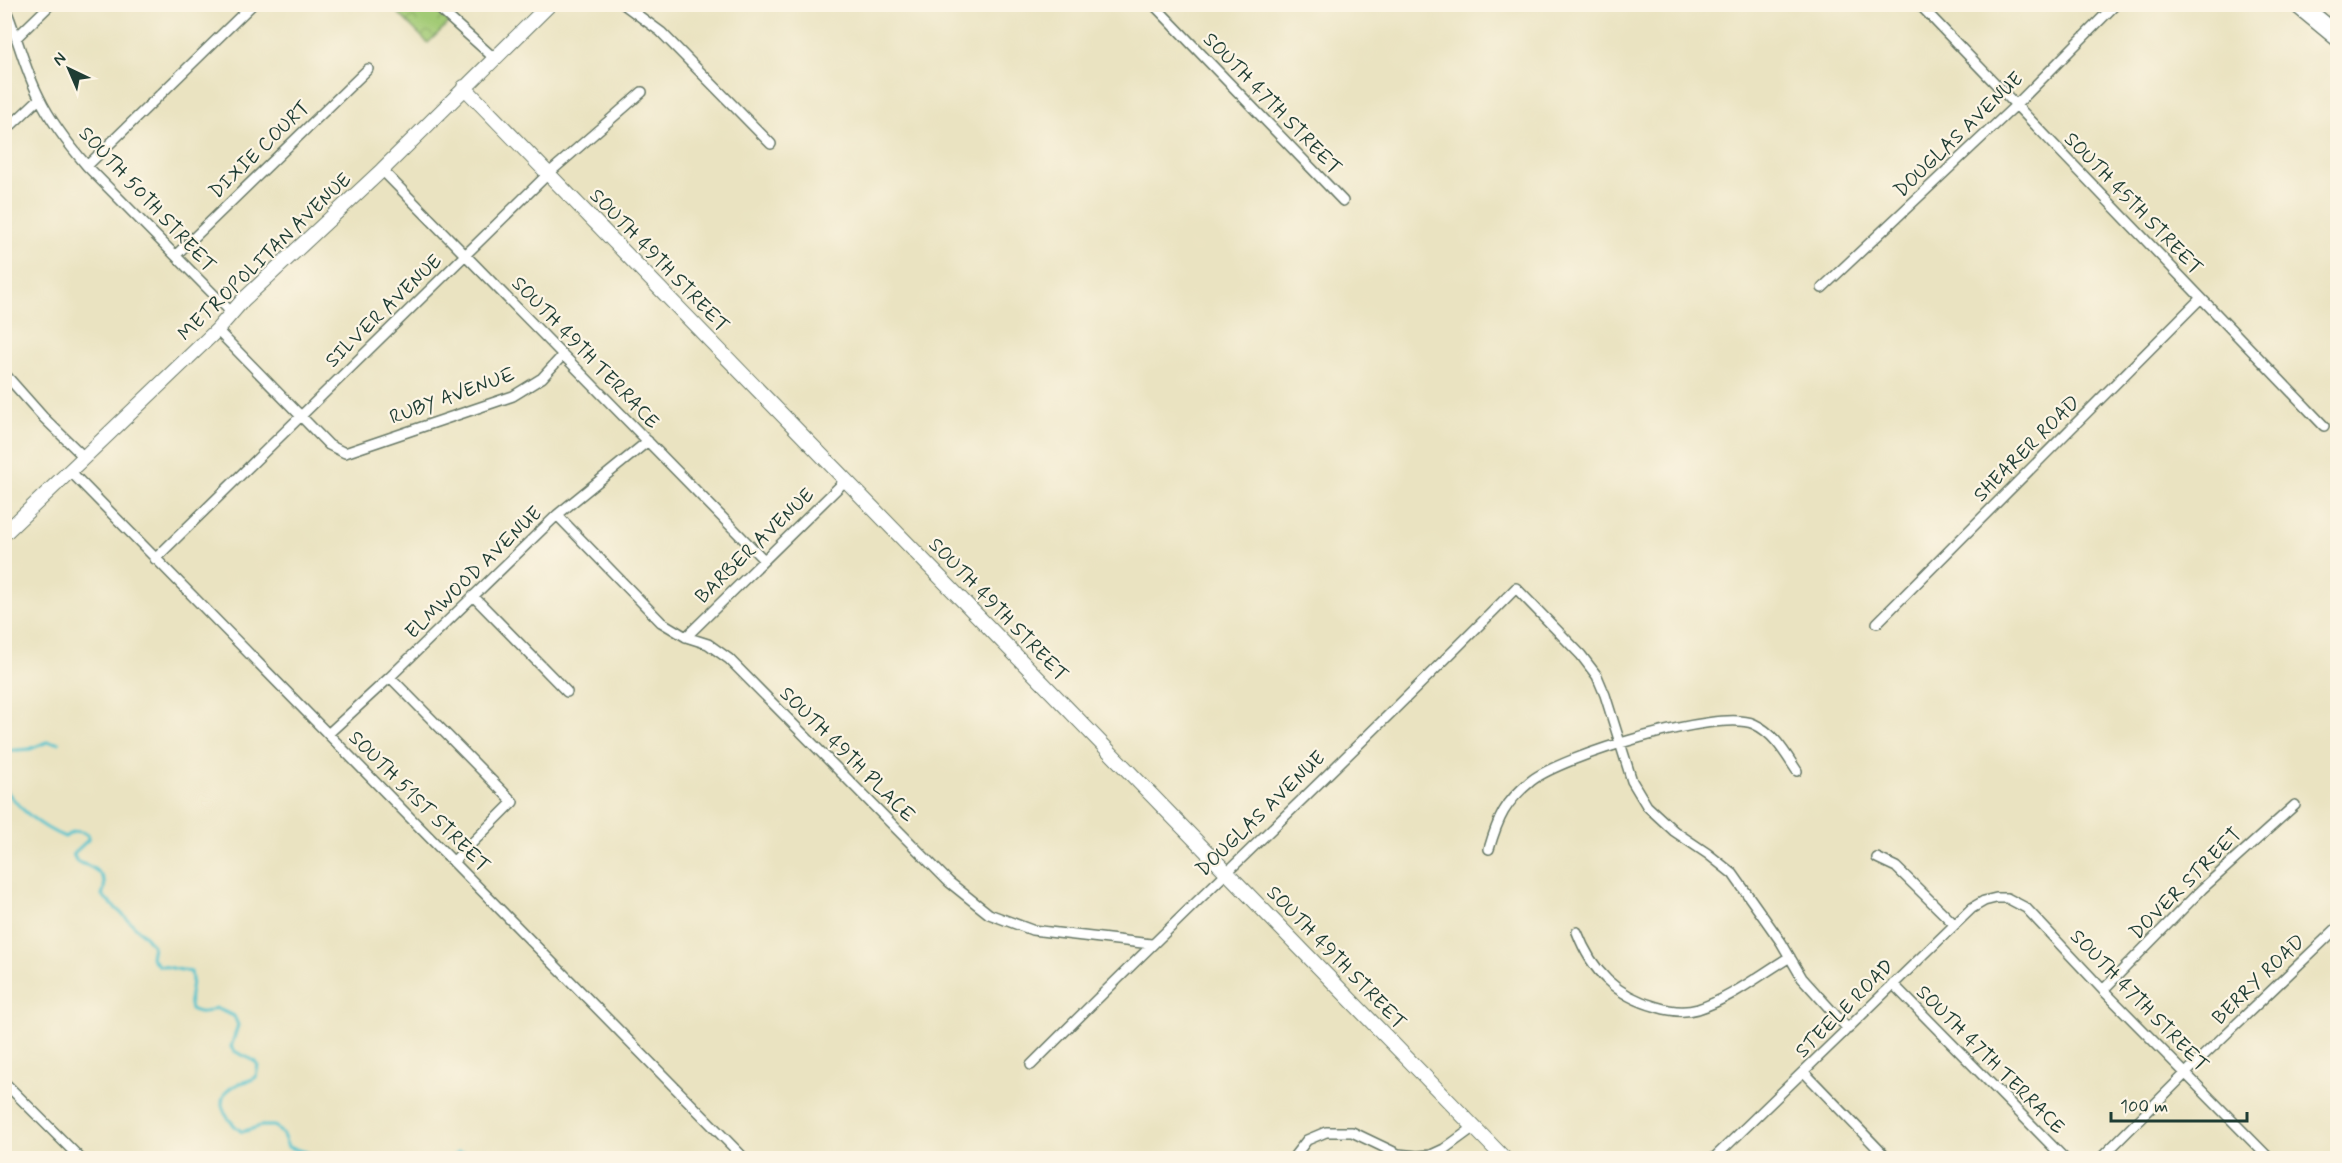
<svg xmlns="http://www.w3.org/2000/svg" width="2342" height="1163" viewBox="0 0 2342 1163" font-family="Mynerve,sans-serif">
<defs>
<pattern id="park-crowns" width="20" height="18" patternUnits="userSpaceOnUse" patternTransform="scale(1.5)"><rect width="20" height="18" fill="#a2ca75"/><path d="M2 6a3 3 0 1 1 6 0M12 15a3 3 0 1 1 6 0" fill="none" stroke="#83a561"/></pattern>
</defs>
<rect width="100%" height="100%" fill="#fcf5e5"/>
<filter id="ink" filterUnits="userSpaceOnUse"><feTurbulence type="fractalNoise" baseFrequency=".0167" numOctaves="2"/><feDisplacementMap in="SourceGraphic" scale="12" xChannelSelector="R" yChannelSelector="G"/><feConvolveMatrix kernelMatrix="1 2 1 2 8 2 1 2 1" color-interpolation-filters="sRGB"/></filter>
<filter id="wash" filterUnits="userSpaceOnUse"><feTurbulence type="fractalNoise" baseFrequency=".008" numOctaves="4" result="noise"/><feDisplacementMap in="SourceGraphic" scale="24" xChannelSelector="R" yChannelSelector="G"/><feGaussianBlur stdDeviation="1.35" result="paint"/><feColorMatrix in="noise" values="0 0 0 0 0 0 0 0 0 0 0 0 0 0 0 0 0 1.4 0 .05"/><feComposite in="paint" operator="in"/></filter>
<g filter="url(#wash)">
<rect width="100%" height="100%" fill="#eae3c1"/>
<path fill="url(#park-crowns)" stroke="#608454" stroke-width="1.5" d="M390,5H467L428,43Z"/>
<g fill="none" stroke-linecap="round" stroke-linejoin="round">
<path stroke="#56c3ce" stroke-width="3" d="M4,751L30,749L47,742L59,743
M4,787C19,809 41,827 65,837C73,831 78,829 88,835V840L73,854L77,862C93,866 111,876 102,895L146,937L153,946L151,957L158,965L191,972C195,986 186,994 191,1009C201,1014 205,1013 215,1008L234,1016L238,1025L231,1047L234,1051L255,1061L258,1065L256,1077C251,1081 245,1081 238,1084C210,1097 224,1118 242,1132L261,1126H275L283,1135L288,1147L306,1152L319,1158
M453,1158L458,1152L474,1155L492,1156L495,1158"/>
</g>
</g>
<g filter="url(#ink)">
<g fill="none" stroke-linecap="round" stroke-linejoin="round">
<defs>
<path id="street" d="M434,4L494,58
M623,4L661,32L771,144
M1153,4L1343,201
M1919,4L2324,426
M4,5C17,35 24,68 39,97C51,122 69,145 87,166L232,313
M17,37L51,4
M4,132L39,99
M87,166L253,4
M382,170L764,560
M176,255L368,69
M1822,288L2015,106L2116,4
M217,330L329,445L345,453L513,396L542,378L563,355
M4,373L43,417L84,457
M70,471L744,1158
M557,515L661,622L686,637L708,644L729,659L949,882L989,914L1032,930L1151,944
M155,559L549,173L642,92
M473,596L567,692
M1877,623L2200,299
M686,637L846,480
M390,677L513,802L454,861
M328,734L390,677L557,515L648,441
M1489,849C1498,818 1505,802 1531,781C1562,756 1719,708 1754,724C1774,733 1785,753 1797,771
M1877,858L1896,867L1954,924
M1577,932C1592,971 1616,996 1657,1007C1670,1011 1684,1013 1698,1009C1730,999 1761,974 1790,957
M1893,984L2064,1158
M2103,990L2202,889L2295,805
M1031,1065C1191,904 1357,750 1516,588L1581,655L1597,676L1605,695L1632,781L1647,806L1674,831L1708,854L1733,874L1781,942L1802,978L1848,1029
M1804,1072L1887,1158
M4,1082L80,1158
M1293,1158L1307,1140L1326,1132H1352L1398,1154L1417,1156L1431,1155L1444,1149L1474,1127
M1714,1158L1972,908L1984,901L1996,898H2007L2026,908L2103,990L2269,1158
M2101,1158L2202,1057L2338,927"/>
<path id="secondary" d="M464,87L1504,1158
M4,534L217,330L243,300L382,170L550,4"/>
<path id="highway" d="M2298,4L2338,37"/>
</defs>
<use href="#street" stroke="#667765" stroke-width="12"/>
<use href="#secondary" stroke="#667765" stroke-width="16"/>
<use href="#highway" stroke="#667765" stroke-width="21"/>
<use href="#street" stroke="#fff" stroke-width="9"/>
<use href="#secondary" stroke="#fff" stroke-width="14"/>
<use href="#highway" stroke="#fff" stroke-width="18"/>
</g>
</g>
<g text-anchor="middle" stroke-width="4.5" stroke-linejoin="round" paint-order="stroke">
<g font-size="20" fill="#1f3d34" stroke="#fcf5e5">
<text transform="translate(1273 103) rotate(46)" y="7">SOUTH 47TH STREET</text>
<text transform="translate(1958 134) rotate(-44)" y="7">DOUGLAS AVENUE</text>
<text transform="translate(259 149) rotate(-44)" y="7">DIXIE COURT</text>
<text transform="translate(148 199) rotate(47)" y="7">SOUTH 50TH STREET</text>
<text transform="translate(2134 203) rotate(46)" y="7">SOUTH 45TH STREET</text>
<text transform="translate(264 256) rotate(-44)" y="7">METROPOLITAN AVENUE</text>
<text transform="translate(660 260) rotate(46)" y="7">SOUTH 49TH STREET</text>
<text transform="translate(383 310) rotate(-44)" y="7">SILVER AVENUE</text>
<text transform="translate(586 352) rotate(46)" y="7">SOUTH 49TH TERRACE</text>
<text transform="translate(452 395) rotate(-20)" y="7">RUBY AVENUE</text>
<text transform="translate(2026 448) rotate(-45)" y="7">SHEARER ROAD</text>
<text transform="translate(754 545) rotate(-44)" y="7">BARBER AVENUE</text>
<text transform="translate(473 572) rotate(-44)" y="7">ELMWOOD AVENUE</text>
<text transform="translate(999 609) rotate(46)" y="7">SOUTH 49TH STREET</text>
<text transform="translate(848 754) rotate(45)" y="7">SOUTH 49TH PLACE</text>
<text transform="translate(420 801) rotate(45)" y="7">SOUTH 51ST STREET</text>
<text transform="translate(1260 813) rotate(-44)" y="7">DOUGLAS AVENUE</text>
<text transform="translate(2185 883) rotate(-45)" y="7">DOVER STREET</text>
<text transform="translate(1337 957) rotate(46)" y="7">SOUTH 49TH STREET</text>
<text transform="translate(2258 979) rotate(-44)" y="7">BERRY ROAD</text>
<text transform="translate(2140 1000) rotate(46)" y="7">SOUTH 47TH STREET</text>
<text transform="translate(1844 1008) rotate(-45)" y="7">STEELE ROAD</text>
<text transform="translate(1991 1059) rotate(45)" y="7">SOUTH 47TH TERRACE</text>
</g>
</g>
<rect width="2342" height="1163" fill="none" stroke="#fcf5e5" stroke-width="24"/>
<g transform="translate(69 69) rotate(316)" stroke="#fcf5e5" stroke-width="4.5" paint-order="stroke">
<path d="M0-4.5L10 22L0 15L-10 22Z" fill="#1f3d34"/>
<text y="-9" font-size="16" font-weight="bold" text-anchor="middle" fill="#1f3d34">N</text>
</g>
<path d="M2111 1112v9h136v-9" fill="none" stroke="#1f3d34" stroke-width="3"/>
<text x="2120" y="1112" font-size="18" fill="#1f3d34" stroke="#fcf5e5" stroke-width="4.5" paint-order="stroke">100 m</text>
</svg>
